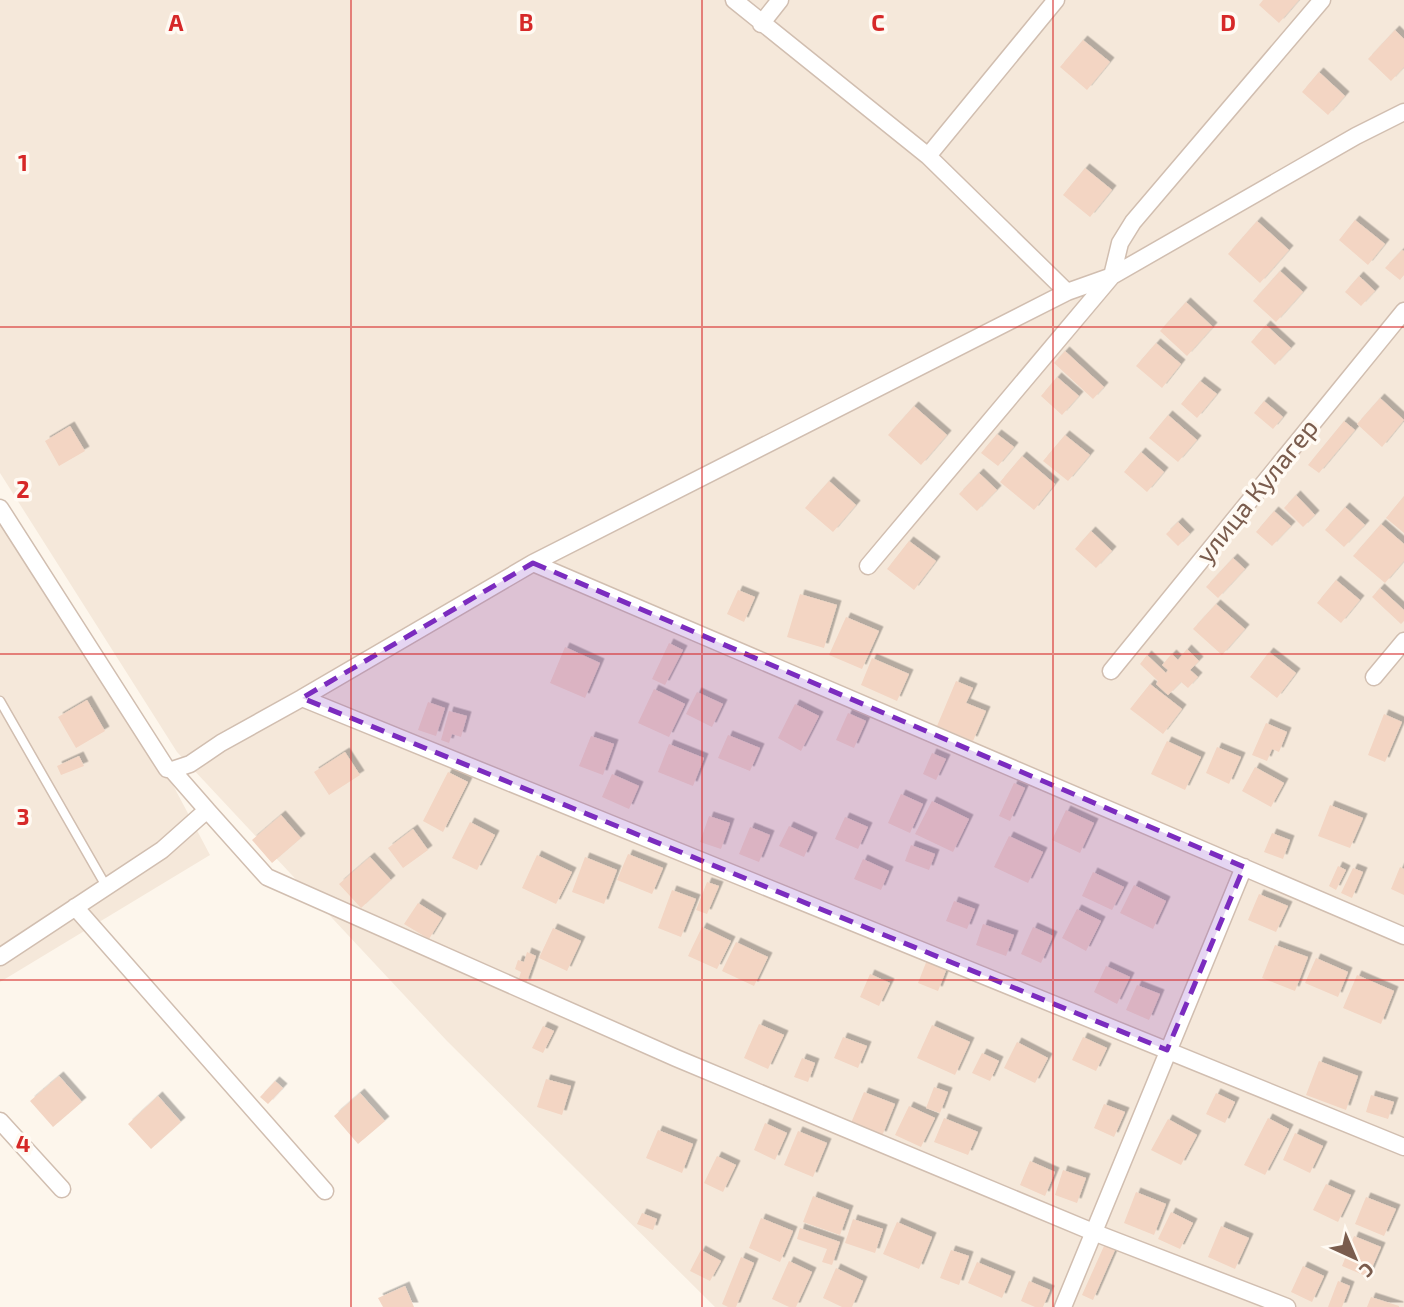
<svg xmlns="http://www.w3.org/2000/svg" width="1404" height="1307" viewBox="0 0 1404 1307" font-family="'Exo 2',sans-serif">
<defs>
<filter id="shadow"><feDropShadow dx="4.5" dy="-4.5" stdDeviation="0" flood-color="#0004"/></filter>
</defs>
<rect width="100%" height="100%" fill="#fdf6ec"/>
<path fill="#f5e8da" d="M0,0H1404V1307H715L447,1041L177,752L0,473Z
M0,516L165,770L210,855L0,982Z"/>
<path fill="#f3d5c3" filter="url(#shadow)" d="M1263,0H1299L1279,23L1259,5Z
M1395,30L1404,39V67L1391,81L1368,59Z
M1083,40L1110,62L1087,90L1060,67Z
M1319,72L1345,96L1328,115L1302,92Z
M1085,168L1112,190L1090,217L1063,195Z
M1355,220L1385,244L1368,265L1339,240Z
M1257,221L1289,250L1260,283L1228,254Z
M1402,250L1404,251V275L1400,280L1385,268Z
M1280,271L1303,292L1276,322L1253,301Z
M1359,276L1375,291L1361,306L1345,292Z
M1186,302L1213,327L1187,356L1160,331Z
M1266,325L1291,348L1275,365L1251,342Z
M1156,343L1181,364L1162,388L1136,366Z
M1065,351L1104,387L1093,399L1054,363Z
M1057,377L1079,396L1062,415L1041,396Z
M1200,381L1217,394L1197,418L1181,404Z
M1380,398L1404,420L1382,447L1357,424Z
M1264,401L1283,417L1273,429L1254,413Z
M914,406L947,435L921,465L888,435Z
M1168,415L1197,440L1178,462L1149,438Z
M1344,421L1355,430L1319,473L1308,465Z
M70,426L85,451L59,466L45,441Z
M997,434L1014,447L998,466L981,453Z
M1065,435L1090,455L1068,481L1043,461Z
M1141,452L1164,472L1147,492L1124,472Z
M1022,456L1055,484L1034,510L1000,482Z
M979,473L997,490L977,511L959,494Z
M829,481L856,505L833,532L805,508Z
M1296,495L1315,515L1303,527L1284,508Z
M1404,496V533L1386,518Z
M1345,507L1365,525L1344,547L1325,530Z
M1274,511L1291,526L1272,546L1256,532Z
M1178,522L1190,534L1178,546L1166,534Z
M1381,524L1404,544V561L1385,583L1353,556Z
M1091,531L1112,551L1096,568L1075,549Z
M909,541L936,561L914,590L887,569Z
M1233,558L1245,569L1218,598L1206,587Z
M1336,580L1360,600L1341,623L1317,603Z
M1380,588L1404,610V621L1401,624L1372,597Z
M738,590L755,597L744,622L727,614Z
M800,594L837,605L824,648L787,637Z
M1216,604L1245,629L1222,655L1193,629Z
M846,617L879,631L862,669L829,655Z
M669,643L683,650L665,685L652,679Z
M565,647L600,663L585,698L550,683Z
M1187,649L1199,661L1190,670L1198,677L1188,688L1181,682L1168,695L1156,684L1158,681L1140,664L1147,655L1166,673L1168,670L1162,665L1172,654L1178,660Z
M1269,652L1296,673L1277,698L1250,677Z
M872,658L909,674L897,701L861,685Z
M956,681L973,688L966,703L986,711L973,741L937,726Z
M1150,684L1182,709L1163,734L1130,709Z
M654,689L685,704L669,737L638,723Z
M697,692L723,704L712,727L686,714Z
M87,700L105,731L76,748L58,717Z
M428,702L445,708L436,736L418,730Z
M795,704L819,716L801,751L778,738Z
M449,711L467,716L461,737L452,734L449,743L441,740Z
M848,713L866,721L854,748L836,740Z
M1384,714L1402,722L1385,762L1368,755Z
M1266,723L1287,732L1279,752L1272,749L1267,761L1252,755Z
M728,735L760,748L750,771L718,758Z
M591,736L614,744L603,775L579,766Z
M1167,741L1201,757L1185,790L1151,774Z
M669,744L704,758L693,786L658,772Z
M1217,747L1241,757L1229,784L1206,773Z
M345,752L360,775L329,795L314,772Z
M932,753L946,759L936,780L923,774Z
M79,756L84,766L61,775L57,766Z
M1255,767L1284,783L1271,807L1242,791Z
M448,772L468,782L443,832L423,821Z
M612,774L639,786L629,809L602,797Z
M1014,783L1025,788L1010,821L999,816Z
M901,794L923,804L910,833L888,823Z
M932,801L969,819L953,852L915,834Z
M1330,805L1363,818L1350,848L1318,836Z
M1066,810L1094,823L1080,853L1052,840Z
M281,815L301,838L272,863L252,840Z
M709,816L730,823L721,849L700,842Z
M845,817L868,827L858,849L835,839Z
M470,822L495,835L477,870L452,858Z
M789,826L813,837L804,857L779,846Z
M750,827L770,835L759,862L739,854Z
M413,829L428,850L403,868L388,848Z
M1272,833L1290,840L1283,859L1264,852Z
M1009,836L1043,852L1028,883L994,867Z
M911,845L935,854L929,870L905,861Z
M628,854L663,868L652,894L617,880Z
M537,855L572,872L556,904L522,888Z
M370,857L391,880L361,908L339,884Z
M585,857L617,870L604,904L572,892Z
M863,859L889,871L881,890L854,879Z
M1338,866L1346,870L1336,890L1329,886Z
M1400,867L1404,869V895L1391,889Z
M1353,868L1363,872L1352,898L1341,893Z
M1093,872L1124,887L1112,910L1082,896Z
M707,882L719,886L707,914L696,910Z
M1134,885L1166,901L1153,929L1120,913Z
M672,890L696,899L681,937L658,928Z
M1259,894L1288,906L1276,932L1248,920Z
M954,901L975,909L967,929L946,921Z
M418,903L442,918L429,939L404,924Z
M1077,909L1101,921L1086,951L1062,938Z
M983,924L1014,935L1006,956L976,945Z
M702,927L731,941L717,969L688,956Z
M1033,927L1053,936L1041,963L1021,954Z
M553,928L581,941L567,971L539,958Z
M736,942L768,957L754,986L722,971Z
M1275,945L1308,957L1295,991L1262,978Z
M527,952L536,956L526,984L518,981L521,972L515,969L518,960L524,962Z
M1316,958L1348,972L1338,997L1305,983Z
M927,960L947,968L938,991L918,983Z
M1106,966L1130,977L1117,1004L1094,992Z
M870,974L890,983L879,1006L860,997Z
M1357,975L1394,991L1381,1024L1343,1008Z
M1137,985L1160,994L1149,1020L1126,1010Z
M759,1024L784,1035L768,1069L744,1058Z
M932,1025L970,1042L955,1075L917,1058Z
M543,1026L554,1031L543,1053L532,1048Z
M843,1037L867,1046L858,1068L834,1058Z
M1083,1037L1107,1048L1096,1071L1072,1060Z
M1017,1042L1048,1058L1035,1083L1004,1068Z
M982,1053L999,1061L990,1081L972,1073Z
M802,1058L815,1063L808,1082L794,1077Z
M1319,1061L1358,1076L1346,1110L1306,1095Z
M59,1076L82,1102L53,1127L30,1101Z
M546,1079L571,1086L562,1115L537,1107Z
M275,1081L283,1088L268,1104L260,1097Z
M934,1087L948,1092L940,1113L926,1108Z
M864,1092L895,1104L882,1136L851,1123Z
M360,1093L385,1121L358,1144L334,1116Z
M1216,1093L1235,1102L1225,1123L1206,1114Z
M1371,1095L1394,1102L1388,1119L1366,1112Z
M158,1096L181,1122L151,1149L128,1124Z
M1104,1104L1125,1112L1114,1137L1094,1128Z
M909,1106L935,1118L921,1147L895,1135Z
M944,1118L978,1132L968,1155L934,1142Z
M1268,1118L1289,1129L1265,1175L1244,1165Z
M1168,1119L1197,1135L1181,1165L1151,1150Z
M765,1123L787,1133L775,1160L754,1150Z
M658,1130L693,1144L682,1173L646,1158Z
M798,1131L827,1143L813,1177L784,1165Z
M1295,1133L1323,1146L1310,1173L1283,1160Z
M717,1156L736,1165L723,1192L704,1183Z
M1030,1161L1055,1172L1045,1196L1020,1185Z
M1063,1170L1086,1178L1077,1203L1055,1195Z
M1326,1184L1351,1195L1338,1222L1313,1210Z
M1136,1192L1166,1204L1154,1235L1124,1223Z
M813,1196L849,1210L840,1235L803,1222Z
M1366,1197L1396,1209L1384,1236L1355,1224Z
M1171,1212L1193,1223L1180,1249L1158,1239Z
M642,1213L657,1219L653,1230L637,1224Z
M761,1218L793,1231L780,1262L749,1248Z
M853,1219L883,1229L875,1253L845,1243Z
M897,1222L932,1237L919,1269L883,1254Z
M1221,1226L1249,1238L1235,1269L1208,1257Z
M800,1228L840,1242L832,1265L822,1262L827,1249L797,1239Z
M1354,1236L1381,1247L1368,1277L1342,1266Z
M1104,1246L1115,1250L1093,1300L1082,1295Z
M701,1250L721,1261L710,1281L690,1271Z
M951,1250L969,1256L959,1285L940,1278Z
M741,1257L754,1263L736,1307H728L722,1304Z
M789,1261L812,1272L796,1307H789L772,1299Z
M977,1262L1011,1276L1002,1298L968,1283Z
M1303,1266L1324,1276L1312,1302L1291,1292Z
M836,1268L863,1281L852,1307H842L823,1298Z
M1029,1281L1050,1290L1043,1307H1035L1021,1301Z
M1338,1281L1350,1286L1342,1307H1328Z
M405,1286L414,1307H383L378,1298Z
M1371,1297L1399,1306V1307H1367Z"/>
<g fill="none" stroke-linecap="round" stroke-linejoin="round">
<defs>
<path id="service" d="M0,701L106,886"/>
<path id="minor" d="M734,0L928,156L1067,292
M761,24L780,0
M928,156L1056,0
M0,508L167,769L172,770L190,764L221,743L302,698L1404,1147
M533,563L1404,936
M868,566L1112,276L1120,243L1133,222L1322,0
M1111,671L1404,311
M1374,677L1404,641
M302,698L533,563L1067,292L1112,276L1356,136L1404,112
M207,810L267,877L676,1058L1093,1232L1287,1307
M75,907L325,1191
M0,957L162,850L207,810L172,770
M0,1121L62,1189
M1063,1307L1244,867"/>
</defs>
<use href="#service" stroke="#d1beb0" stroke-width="11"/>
<use href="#minor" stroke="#d1beb0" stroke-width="19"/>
<use href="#service" stroke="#fff" stroke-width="8"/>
<use href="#minor" stroke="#fff" stroke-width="16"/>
</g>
<path fill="#7b2cbf" fill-opacity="0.2" stroke="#7b2cbf" stroke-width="5" stroke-dasharray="14 9" stroke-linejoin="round" d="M533,563L1244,867L1167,1050L302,698Z"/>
<path fill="none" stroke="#d62828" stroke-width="2" stroke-opacity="0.55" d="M351,0V1307M702,0V1307M1053,0V1307M0,327H1404M0,654H1404M0,980H1404"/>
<g text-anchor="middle" stroke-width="7" stroke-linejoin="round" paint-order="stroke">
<g font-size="26" fill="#7a5c4d" stroke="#fffaf3">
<text transform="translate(1257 491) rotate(-51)" y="9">улица Кулагер</text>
</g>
</g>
<g font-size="23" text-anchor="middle" font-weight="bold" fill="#d62828" stroke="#fffaf3" stroke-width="7" stroke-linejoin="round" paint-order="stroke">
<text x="176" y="31">A</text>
<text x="526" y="31">B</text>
<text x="878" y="31">C</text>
<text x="1228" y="31">D</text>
<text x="23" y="171">1</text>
<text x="23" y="498">2</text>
<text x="23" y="825">3</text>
<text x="23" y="1152">4</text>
</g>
<g transform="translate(1355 1258) rotate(136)" stroke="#fffaf3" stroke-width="5" paint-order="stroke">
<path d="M0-5L12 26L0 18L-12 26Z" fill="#7a5c4d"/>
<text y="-10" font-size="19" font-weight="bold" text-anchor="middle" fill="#7a5c4d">С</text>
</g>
</svg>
